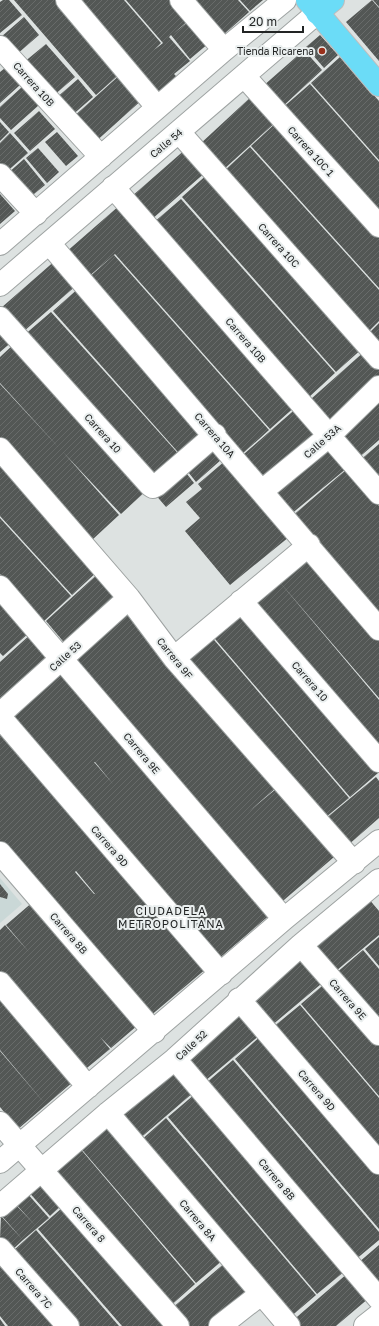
<svg xmlns="http://www.w3.org/2000/svg" width="379" height="1326" viewBox="0 0 379 1326" font-family="'Golos Text',sans-serif">
<defs>
<pattern id="building-hatch" width="6" height="6" patternUnits="userSpaceOnUse"><rect width="6" height="6" fill="#535755"/><path d="M-1 1l2-2M0 6l6-6M5 7l2-2" fill="none" stroke="#686b6a"/></pattern>
</defs>
<rect width="100%" height="100%" fill="#dde2e1"/>
<path fill="#cad8d7" d="M0,878L22,904L0,923Z"/>
<path fill="url(#building-hatch)" fill-rule="evenodd" d="M3,0H9L22,15L0,33V2Z
M14,0H62L123,71L96,95Z
M77,0H124L161,43L148,56L154,50L162,60L154,50L163,43L126,0H174L190,19L173,34L190,20L209,43L190,59L171,35L166,40L169,37L190,61L174,74L177,77L155,96Z
M191,0H238L249,12L222,36Z
M240,0H263L250,11Z
M372,0L379,8V61L346,22Z
M373,0H379V7Z
M24,17L39,35L16,55L1,37Z
M320,35L338,55L324,68L306,47Z
M46,44L75,77L52,97L23,63Z
M304,50L322,70L281,108L262,87Z
M340,57L379,101V160L311,83Z
M5,68L20,85L0,103V72Z
M122,73L144,98L93,144L71,119Z
M78,79L93,97L70,117L55,99Z
M310,84L379,162V222L280,110Z
M22,87L39,105L11,130L0,118V107Z
M253,95L277,121L223,170L199,145Z
M39,111L55,129L30,151L14,133Z
M278,121L379,233V288L251,146Z
M0,122L9,132L0,141Z
M57,132L78,156L66,166L45,142Z
M10,133L28,153L4,174L0,170V143Z
M250,147L379,290V321L368,332L223,172Z
M38,148L59,172L47,183L26,158Z
M187,148L207,171L151,220L131,197Z
M24,159L45,185L28,199L7,174Z
M210,172L364,347L336,372L182,197Z
M0,194L15,211L0,224Z
M181,199L335,373L308,398L153,223Z
M120,205L298,404L270,429L115,254L87,278L65,253Z
M114,255L269,430L241,455L86,280Z
M57,259L78,284L23,332L1,308Z
M81,286L212,434L184,459L53,311Z
M51,312L183,459L155,484L23,336Z
M379,323V344L369,333Z
M0,325L14,340L0,352Z
M14,344L148,489L121,514L63,452L119,515L92,540L0,440V384L61,450L0,383V357Z
M365,351L379,366V385L334,425L311,399Z
M379,394V440L356,460L334,433Z
M299,406L322,432L268,481L244,454Z
M379,444V486L358,462Z
M329,445L347,468L290,515L272,492Z
M211,446L222,459L196,482L185,468Z
M0,460L100,569L72,595L0,516Z
M225,461L289,537L230,585L185,531L200,518L186,502L202,489L198,484Z
M183,469L194,483L166,507L154,493Z
M347,469L379,506V622L290,518Z
M0,518L71,596L43,622L0,574Z
M306,554L379,640V698L277,579Z
M101,571L123,596L67,646L46,621Z
M277,579L379,700V751L251,601Z
M0,597L30,632L3,656L0,653Z
M239,609L378,773L350,797L210,633Z
M125,610L276,788L247,813L276,789L334,857L277,906L68,660Z
M31,634L53,660L0,706V662Z
M209,634L349,798L320,822L181,658Z
M62,666L272,913L215,962L6,716L34,691L44,702L34,691ZM94,762H95L113,784Z
M0,724L207,968L149,1017L0,841ZM76,871L95,894H94L75,872Z
M376,777L379,781V818L347,846L324,820Z
M0,884L8,894L7,899L0,897Z
M368,898L379,911V935L336,971L313,945Z
M34,901L138,1025L111,1048L100,1037L110,1049L82,1072L0,975V930L5,925L29,952L6,925Z
M379,937V966L365,949Z
M363,950L379,969V1025L335,974Z
M307,954L327,979L271,1026L250,1001Z
M329,980L379,1040V1096L301,1004Z
M0,994L74,1081L46,1105L0,1050Z
M300,1005L379,1098V1155L272,1028Z
M241,1009L261,1034L205,1081L184,1057Z
M262,1035L379,1173V1229L235,1059Z
M0,1051L46,1105L18,1129L0,1107Z
M233,1060L379,1232V1240L355,1260L206,1083Z
M174,1068L194,1092L138,1140L117,1115Z
M195,1094L345,1271L317,1294L168,1117Z
M166,1118L316,1295L288,1319L139,1142Z
M105,1122L223,1260L196,1283L78,1145Z
M78,1146L195,1284L168,1308L51,1170Z
M39,1180L62,1205L50,1216L27,1190Z
M26,1192L49,1218L23,1240L1,1215L14,1203L35,1225L14,1202Z
M62,1208L165,1326H122L38,1229Z
M1,1216L23,1240L11,1251L0,1239Z
M36,1230L119,1326H77L12,1252Z
M379,1245V1288L358,1263Z
M0,1262L53,1326H8L0,1316Z
M226,1262L250,1291L208,1326H185L171,1309Z
M348,1273L369,1298L336,1326H295L291,1322Z
M0,1319L5,1326H0Z"/>
<g fill="none" stroke-linecap="round" stroke-linejoin="round">
<defs>
<path id="minor" d="M67,0L157,107
M181,0L224,50
M0,47L101,157
M244,76L379,226
M179,132L379,358
M0,175L36,214
M113,187L379,493
M49,243L379,629
M0,244L224,50L285,0
M0,285L317,13
M0,318L150,485L153,487L157,485L215,435
M0,449L129,598L174,658L354,863
M262,491L329,436L379,387
M0,587L284,919
M241,601L379,761
M174,658L309,545
M0,714L129,598
M0,717L221,974
M0,853L154,1032
M301,945L379,1034
M0,983L88,1087
M239,999L379,1163
M175,1059L379,1299
M108,1113L289,1326
M0,1123L178,1326
M0,1162L284,919L379,841
M0,1206L108,1113L175,1059L301,945L379,880
M0,1249L68,1326
M220,1326L261,1294
M365,1326L379,1315"/>
<path id="major" d="M307,0L379,85
M317,13L333,0"/>
</defs>
<use href="#minor" stroke="#9ea3a2" stroke-width="24"/>
<use href="#major" stroke="#bdbdbd" stroke-width="24"/>
<use href="#minor" stroke="#fff" stroke-width="22"/>
<use href="#major" stroke="#6bdcf7" stroke-width="22"/>
</g>
<circle fill="#99301b" stroke="#eaefef" stroke-width="1.5" cx="322" cy="51" r="4"/>
<g text-anchor="middle" stroke-width="4" stroke-linejoin="round" paint-order="stroke">
<g font-size="10" fill="#222424" stroke="#eaefef" text-anchor="end">
<text x="314" y="55">Tienda Ricarena</text>
</g>
<g font-size="10" fill="#222424" stroke="#eaefef">
<text transform="translate(34 84) rotate(48)" y="4">Carrera 10B</text>
<text transform="translate(166 143) rotate(-40)" y="4">Calle 54</text>
<text transform="translate(311 151) rotate(48)" y="4">Carrera 10C 1</text>
<text transform="translate(279 245) rotate(48)" y="4">Carrera 10C</text>
<text transform="translate(246 340) rotate(49)" y="4">Carrera 10B</text>
<text transform="translate(103 433) rotate(48)" y="4">Carrera 10</text>
<text transform="translate(215 435) rotate(49)" y="4">Carrera 10A</text>
<text transform="translate(322 441) rotate(-41)" y="4">Calle 53A</text>
<text transform="translate(65 656) rotate(-42)" y="4">Calle 53</text>
<text transform="translate(175 658) rotate(51)" y="4">Carrera 9F</text>
<text transform="translate(310 681) rotate(49)" y="4">Carrera 10</text>
<text transform="translate(142 753) rotate(50)" y="4">Carrera 9E</text>
<text transform="translate(110 846) rotate(49)" y="4">Carrera 9D</text>
<text transform="translate(69 933) rotate(49)" y="4">Carrera 8B</text>
<text transform="translate(348 999) rotate(49)" y="4">Carrera 9E</text>
<text transform="translate(191 1045) rotate(-43)" y="4">Calle 52</text>
<text transform="translate(317 1090) rotate(49)" y="4">Carrera 9D</text>
<text transform="translate(277 1179) rotate(50)" y="4">Carrera 8B</text>
<text transform="translate(198 1220) rotate(50)" y="4">Carrera 8A</text>
<text transform="translate(89 1224) rotate(49)" y="4">Carrera 8</text>
<text transform="translate(34 1288) rotate(49)" y="4">Carrera 7C</text>
</g>
<g font-size="11" letter-spacing="1" fill="#222424" stroke="#eaefef">
<text x="171" y="915">CIUDADELA<tspan x="171" dy="13">METROPOLITANA</tspan></text>
</g>
</g>
<path d="M243 26v6h60v-6" fill="none" stroke="#222424" stroke-width="2"/>
<text x="249" y="26" font-size="12" fill="#222424" stroke="#eaefef" stroke-width="3" paint-order="stroke">20 m</text>
</svg>
